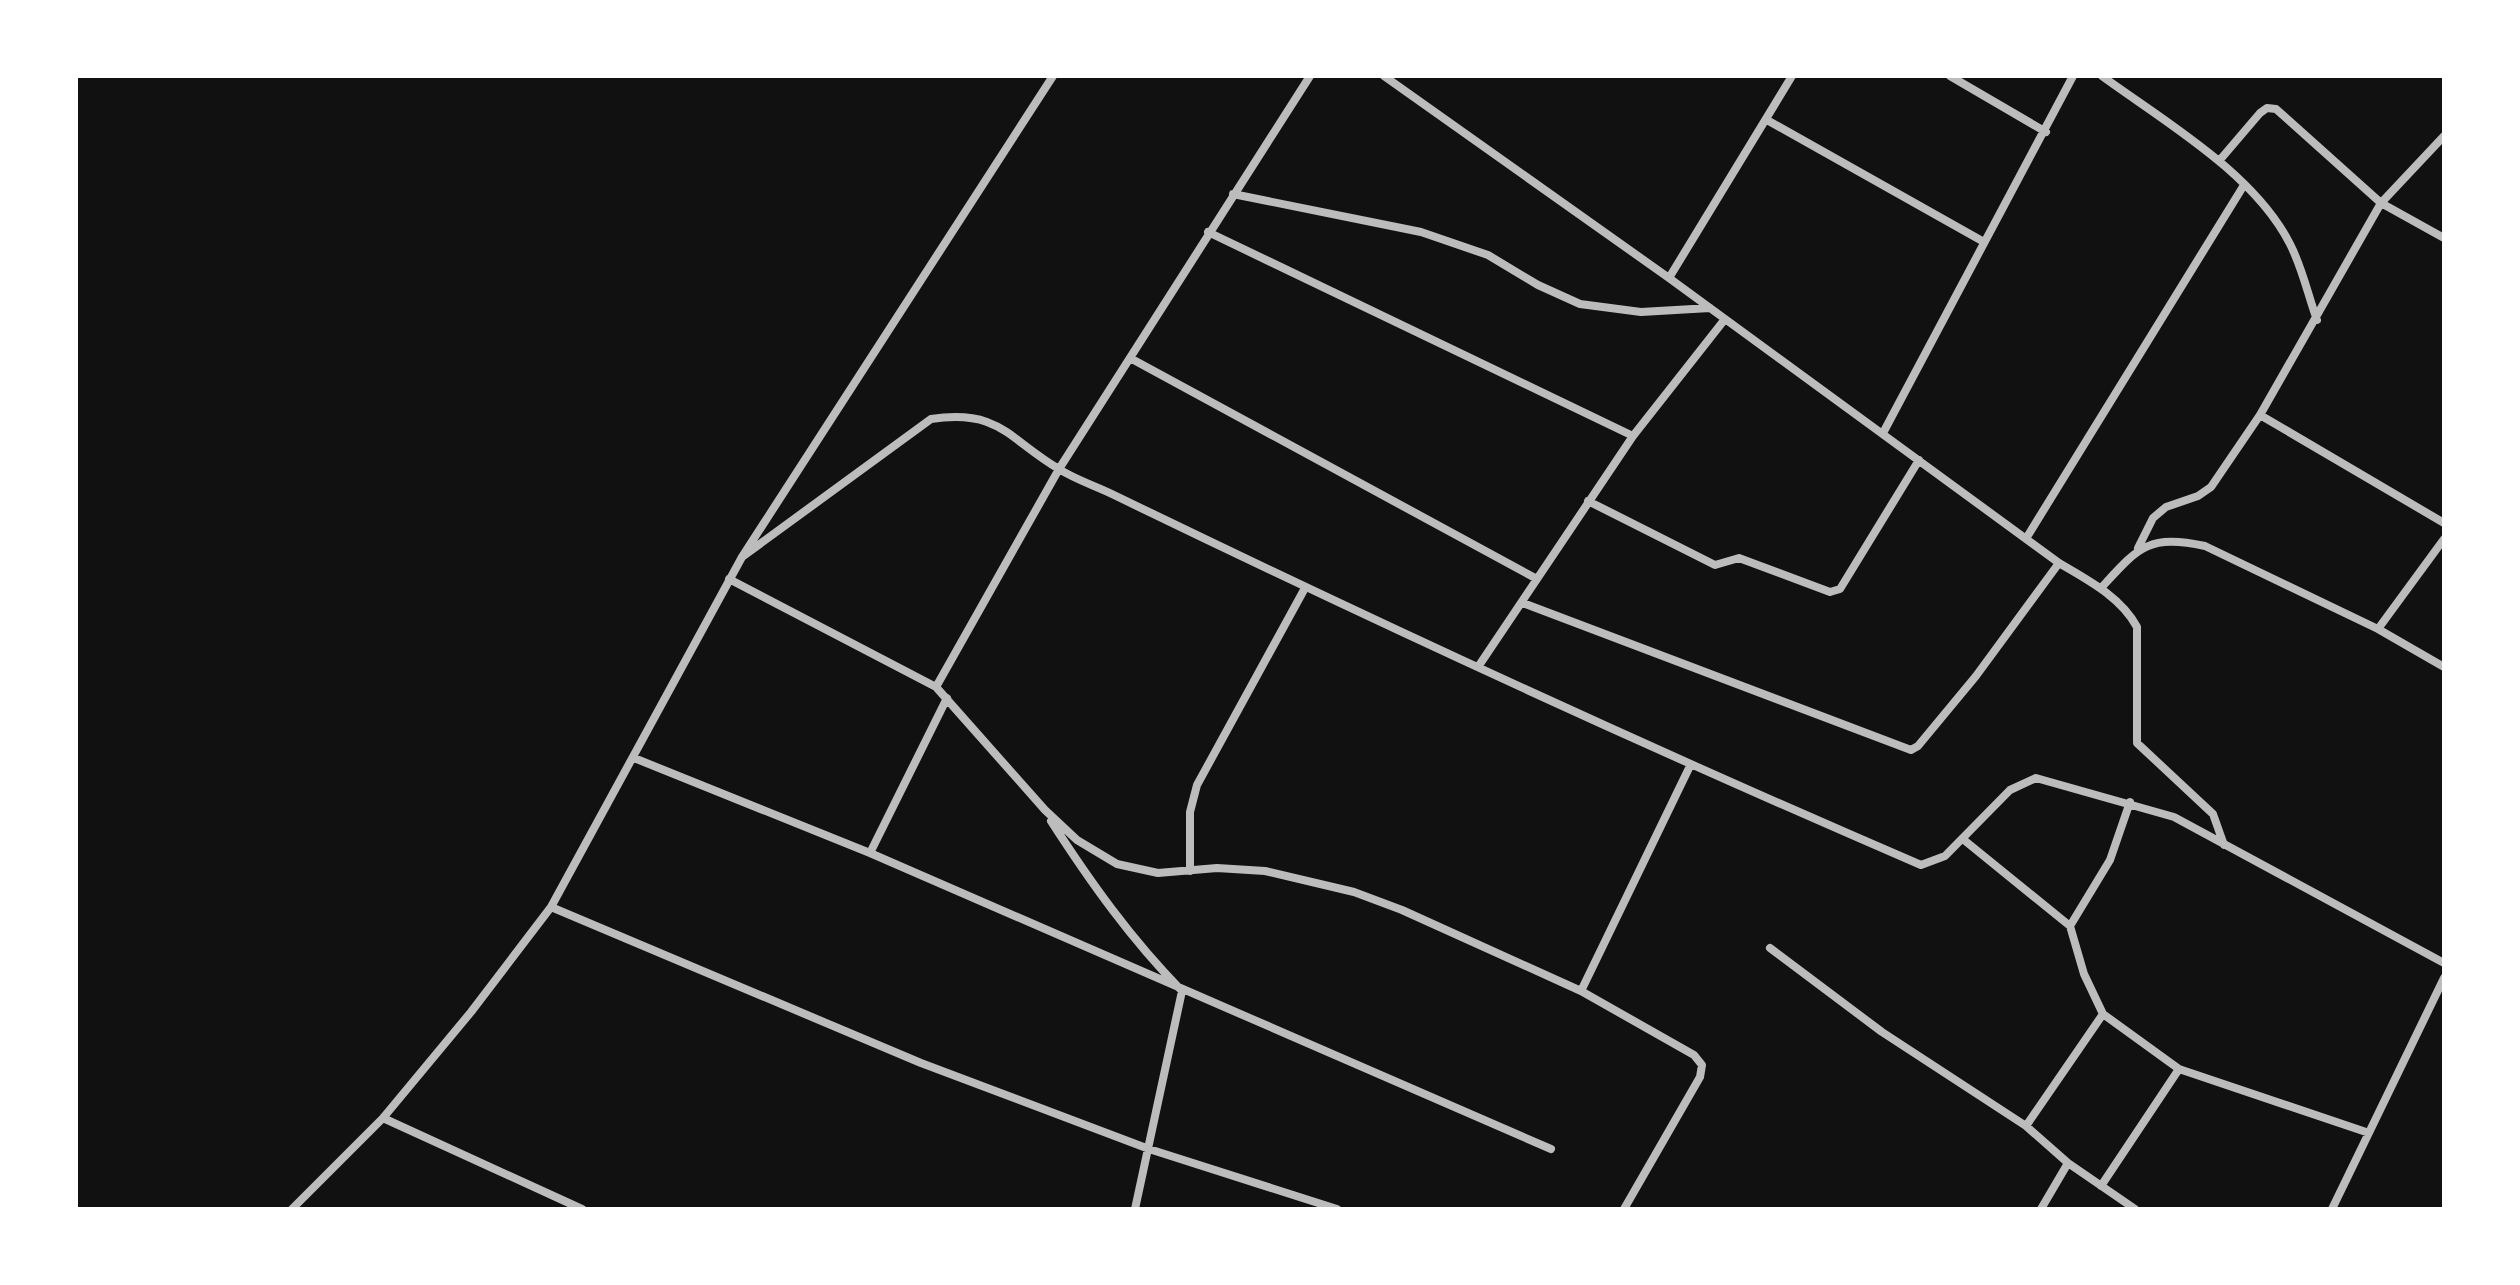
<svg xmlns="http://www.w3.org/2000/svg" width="2520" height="1285" viewBox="0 0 2520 1285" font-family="'Archivo Narrow',sans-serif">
<rect width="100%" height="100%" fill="#111"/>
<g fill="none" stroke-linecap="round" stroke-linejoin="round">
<path stroke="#bcbcbc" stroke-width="8" d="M1384,76L1669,278L2059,563C2088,580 2121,597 2137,627V743L2213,814L2224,845
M1950,76L2046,132
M2102,76C2165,122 2254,173 2290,244C2302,267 2308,295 2317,320
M1767,120L1984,242
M2219,161L2260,113L2267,108L2276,109L2381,203L2444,238
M1233,194L1421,232L1488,255L1538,285L1580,304L1641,312L1710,308
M1208,232L1633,436
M1669,278L1792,76
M1130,358L1537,579
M2260,415L2444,523
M1883,433L2073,76
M1588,501L1715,565L1739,558L1830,592L1840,589L1919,460
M2027,537L2244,185
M2138,548L2153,518L2166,507L2198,496L2211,487L2260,415L2381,203L2444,136
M742,557L931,419C1000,409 1008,439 1059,469C1076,480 1096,486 1114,495C1380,624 1649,748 1921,865L1945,856L2010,790L2036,778L2174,817L2444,963
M729,579L936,687L1045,810L1077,840L1117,864L1158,873L1217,868L1265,871L1354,892L1402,910L1581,991L1694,1055L1702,1065L1700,1077L1624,1209
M2101,588C2138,548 2147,534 2205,546L2378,629L2444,667
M1523,603L1911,750L1918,746L1976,676L2059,563
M2378,629L2444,539
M1478,667L1633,436L1725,319
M936,687L1059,469L1310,76
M634,758L870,853L1551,1149
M1051,821C1091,883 1131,939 1182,991L1135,1209
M1964,840L2070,926L2084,974L2103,1014L2179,1069L2369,1133
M870,853L947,698
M1190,871V812L1197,785L1305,588
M551,907L921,1063L1149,1149L1337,1209
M2070,926L2110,860L2130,802
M1770,948L1882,1032L2026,1126L2068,1163L2135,1209
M1581,991L1690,766
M383,1118L582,1209
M2026,1126L2103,1014
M2101,1186L2179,1069
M292,1209L383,1118L471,1012L551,907L742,557L1053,76
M2041,1209L2068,1163
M2332,1209L2444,978"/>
</g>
<rect width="2520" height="1285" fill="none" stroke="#ffffff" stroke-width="156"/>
</svg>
